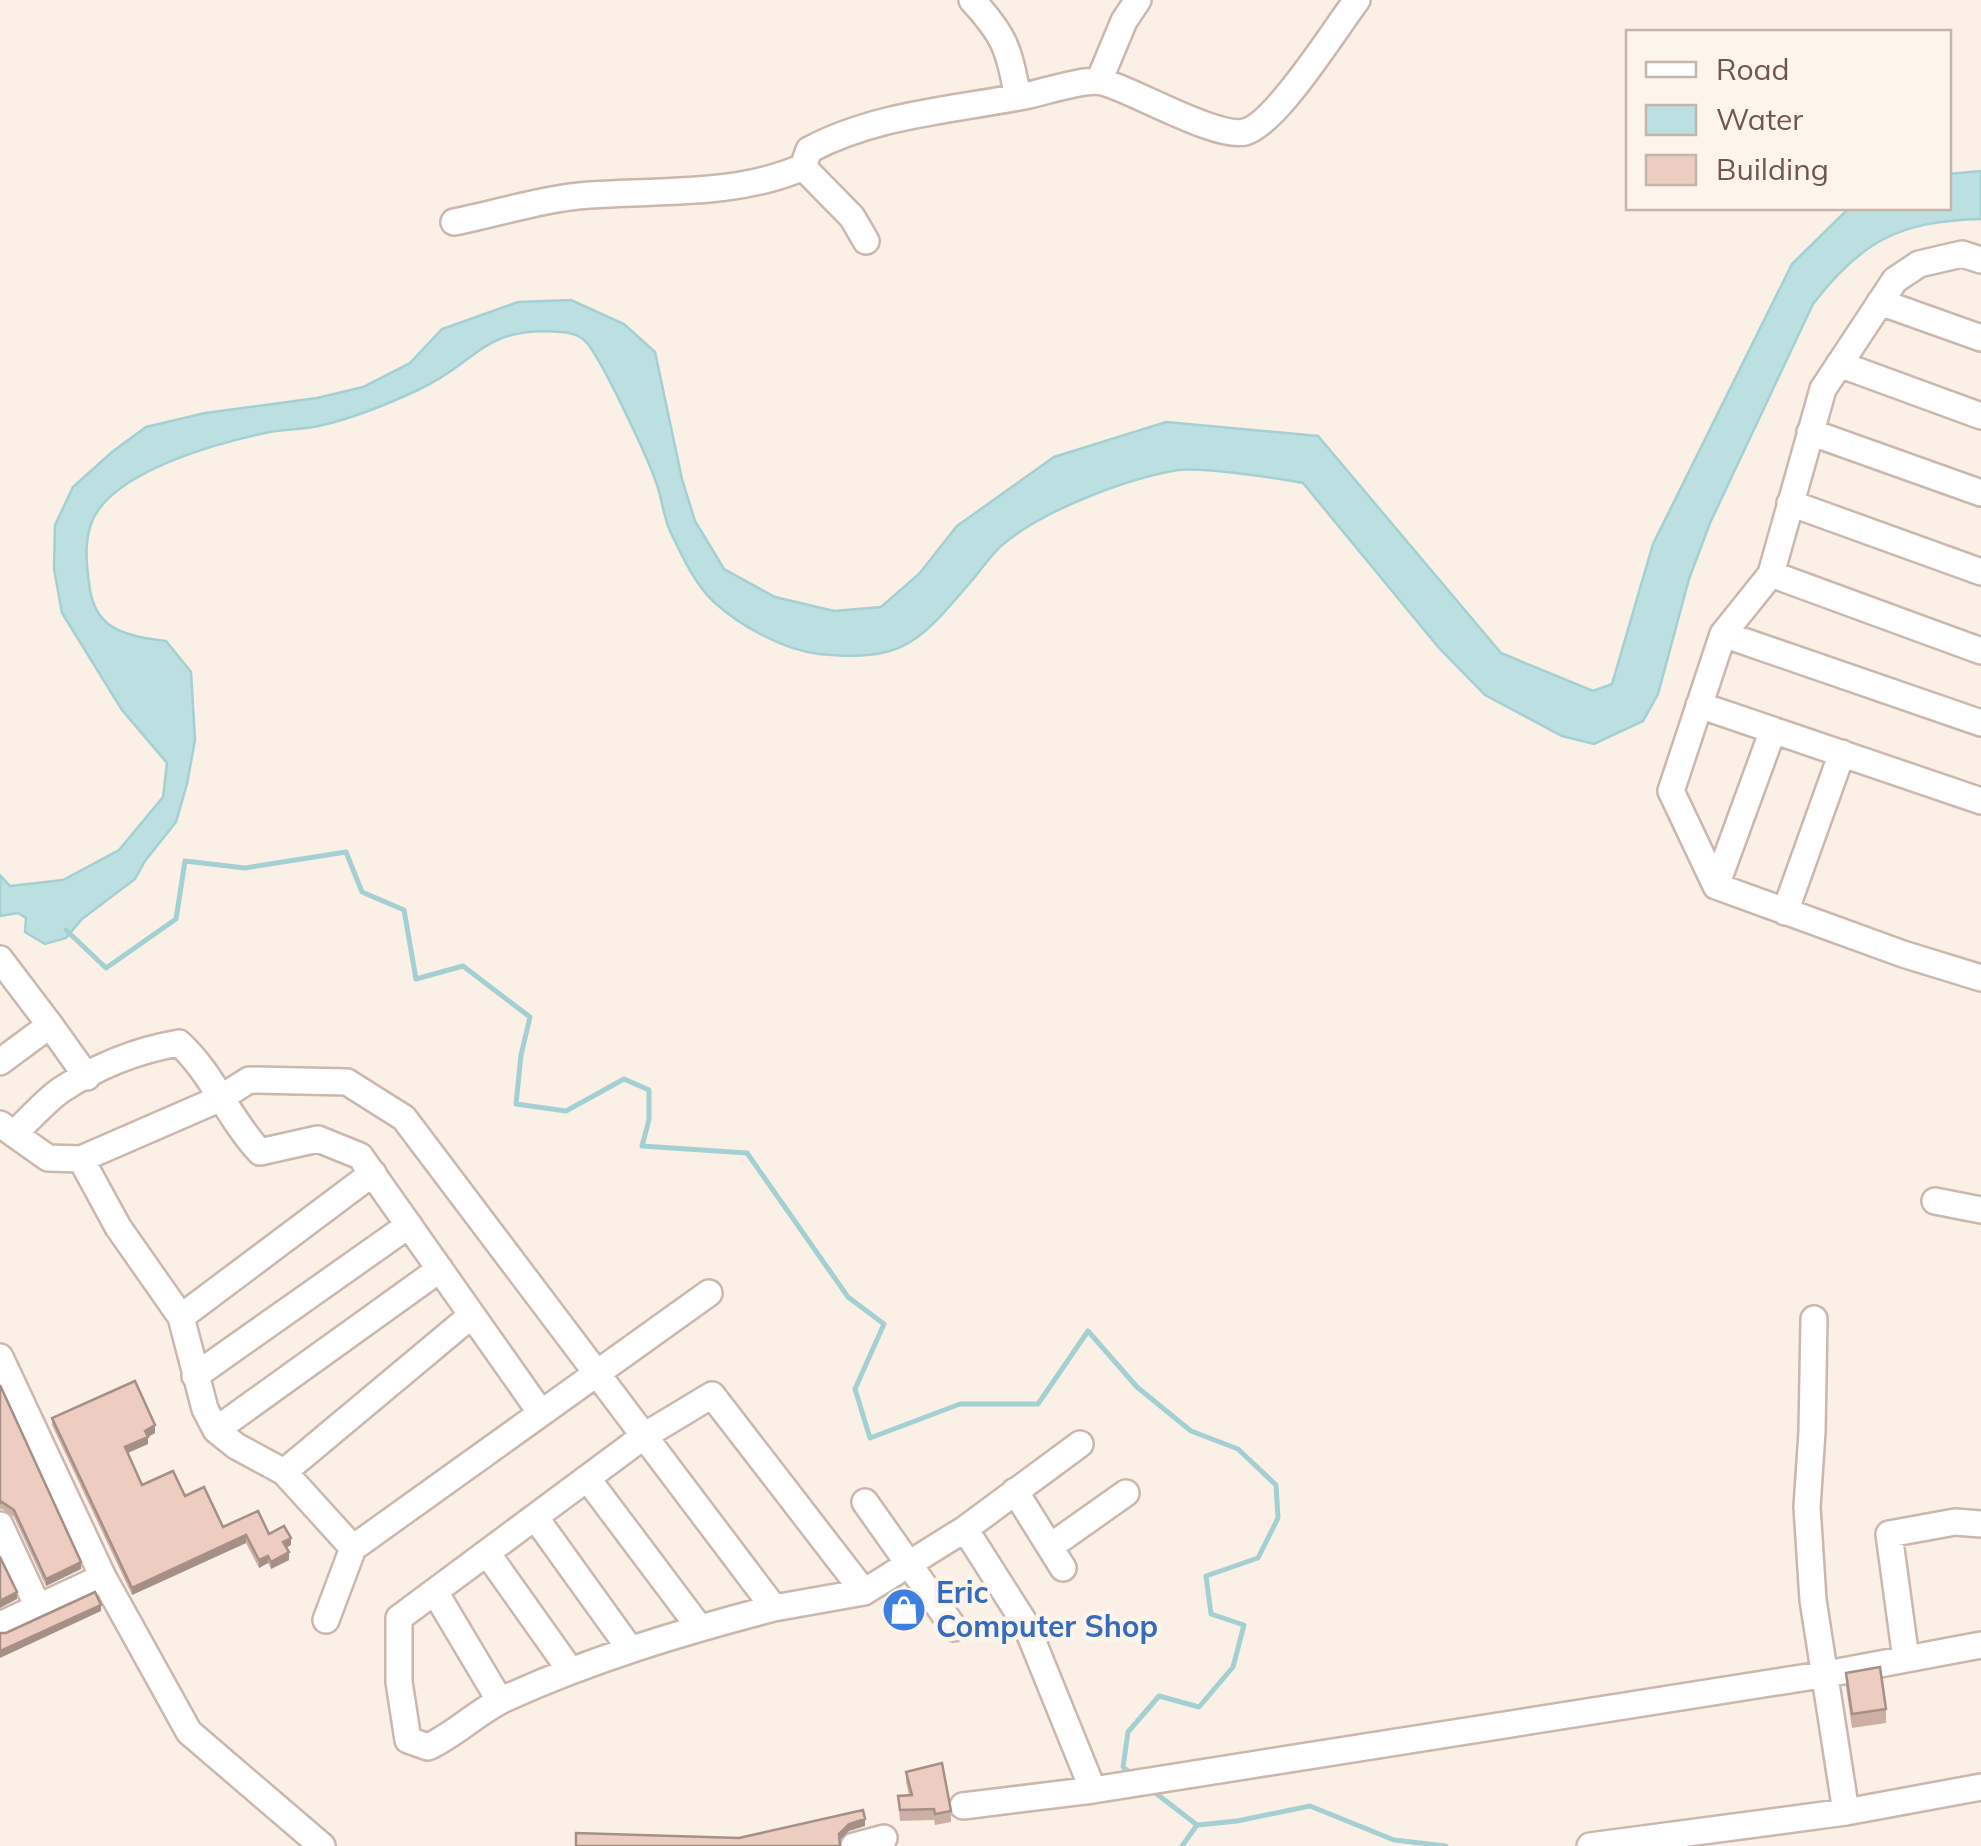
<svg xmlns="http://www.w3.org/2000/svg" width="1981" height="1846" viewBox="0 0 1981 1846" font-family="Mulish,sans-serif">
<rect width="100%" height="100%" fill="#faf0e6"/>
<path fill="#bce0e2" stroke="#a4d0d3" stroke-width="2.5" d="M1981,171V219C1901,221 1862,240 1813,304L1710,523L1689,579L1658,694L1643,721L1594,744L1562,736L1485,695L1439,648L1303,483C1277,478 1202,467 1178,470C1125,479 1041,511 1001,546C991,555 983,567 974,578C921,639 907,663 819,654C784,650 740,626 714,602C695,585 681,554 670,531C663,515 662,498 656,482C648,459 599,352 584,340C579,335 567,332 561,332C483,325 479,362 418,390C388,404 356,417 323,425C304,430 284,429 265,433C217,443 129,468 99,509C82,531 86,564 90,590C97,632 129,636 166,641L191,672L195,740L187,784L176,822L145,861L135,879L82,919L66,938L45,944L25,932L26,918L18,913L0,916V875L10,886L63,880L119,850L163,797L167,763L122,710L62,613L54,569L55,525L73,487L112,452L146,427L205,413L317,398L363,387L410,363L442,329L518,302L571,300L624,324L655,352L682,479L695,521L724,569L775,597L834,611L881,607L919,574L957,526L1054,457L1166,422L1318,436L1501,653L1593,691L1612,684L1653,544L1792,264L1849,208H1948L1949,174Z"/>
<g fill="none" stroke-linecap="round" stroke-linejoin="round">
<path stroke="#a4d0d3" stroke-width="5" d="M66,930L106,968L176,919L185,861L245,868L346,852L362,892L404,910L416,979L463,966L530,1017L521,1055L516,1104L566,1111L624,1079L649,1090V1120L642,1146L747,1153L848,1297L884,1324L855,1389L870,1438L960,1404H1038L1088,1331L1137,1387L1191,1431L1238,1449L1276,1485L1278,1518L1258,1558L1206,1576L1211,1614L1244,1625L1233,1667L1199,1707L1159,1696L1128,1732L1123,1767L1133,1775
M1153,1791L1197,1825L1182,1846
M1198,1825L1237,1821L1310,1806L1394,1840L1446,1846"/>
<defs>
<path id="minor" d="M972,0C1006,37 1008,48 1018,97
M1099,81L1124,21L1138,0
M803,167L852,217L866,241
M454,222C500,213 544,198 590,195C660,190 738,196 803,167L809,150C876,114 955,110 1029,95C1047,91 1087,78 1103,82C1135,91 1217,139 1245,132C1276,124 1335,29 1357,0
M1981,260L1962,254L1919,264L1895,280L1823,389L1771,574L1723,634L1671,791L1716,886L1903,954L1981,978
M1880,302L1981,338
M1839,364L1981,416
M1810,432L1981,493
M1790,503L1981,572
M1771,574L1981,651
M1723,634L1981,723
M1699,705L1981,801
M1716,886L1773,730
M1785,912L1842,753
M0,959L50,1025
M0,1062L50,1025L87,1077
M0,1124L48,1158L81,1159L219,1099L249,1080L347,1082L404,1118L774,1608L864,1592L965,1529
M14,1134C29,1120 44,1102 61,1090C96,1067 138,1050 179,1043C213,1074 228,1118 260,1152L318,1139L360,1156L541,1413
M81,1159L118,1227L181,1317L205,1409L216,1430L236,1446L284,1472L353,1548L709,1293
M1935,1201L1981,1210
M181,1317L373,1173
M1814,1319L1812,1432L1807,1507L1813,1600L1846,1812
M0,1357L103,1577L189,1732L322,1846
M195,1376L409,1225
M216,1430L440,1269
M1080,1444L965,1529L1026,1625L1093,1790L1827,1674L1981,1645
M284,1472L472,1315
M587,1478L699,1627
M1015,1491L1063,1568
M865,1502L954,1628
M535,1517L630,1649
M0,1525L38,1607
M1051,1546L1126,1493
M487,1553L570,1670
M435,1592L500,1701
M774,1608C682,1632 592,1659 506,1698C478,1711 456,1734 428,1747L408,1740L399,1682V1618L644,1436L712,1395L864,1592
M326,1620L353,1548
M0,1625L103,1577
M1906,1659L1889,1534L1955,1522L1981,1524
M963,1806L1093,1790
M854,1846L884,1838
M1590,1846L1846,1812L1981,1787"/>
</defs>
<use href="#minor" stroke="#cbb7ad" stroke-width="30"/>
<use href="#minor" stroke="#fff" stroke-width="25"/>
</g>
<path fill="#ccb0a5" d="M0,1385L81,1569L46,1586L14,1517L2,1509H0Z
M52,1418L155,1433L148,1437V1444L128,1453L142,1485L185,1496L223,1527L269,1534L291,1545L286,1548L289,1560L271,1569L268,1563L259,1568L246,1543L132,1595L52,1425Z
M1846,1673L1886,1709V1723L1852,1728L1846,1687Z
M906,1772L951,1811V1822L935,1825L934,1820L900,1821L898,1796L909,1795L906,1782Z"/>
<path fill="#a69086" d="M155,1425V1433L148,1437V1444L125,1454V1447L145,1431Z
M246,1535V1543L132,1595V1588Z
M291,1538V1545L283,1549V1542Z
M289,1552V1560L271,1569V1562Z
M268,1556V1563L259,1568V1560Z
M81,1562V1569L46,1586V1579Z
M17,1592V1599L0,1608V1601Z
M101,1605V1611L0,1658V1651Z
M865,1819V1826L849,1831L839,1841V1834L849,1824Z"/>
<path fill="#edcdc0" stroke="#a69086" stroke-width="2.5" d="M135,1381L155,1425L145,1431L148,1437L125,1447L142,1485L173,1471L185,1496L204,1487L223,1527L258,1511L269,1534L284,1526L291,1538L283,1542L289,1552L271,1562L268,1556L259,1560L246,1535L132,1588L52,1418Z
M0,1385L81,1562L46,1579L14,1510L2,1502L0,1503Z
M0,1557L17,1592L0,1601Z
M95,1592L101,1605L0,1651V1633H6Z
M1880,1667L1886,1709L1852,1714L1846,1673Z
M942,1763L951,1811L935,1814L934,1809L900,1810L898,1796L912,1795L906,1772Z
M863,1810L865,1819L849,1824L839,1834L840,1846H576V1833L739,1838Z"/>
<defs>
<symbol id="shop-disc" viewBox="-11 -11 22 22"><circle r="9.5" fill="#3f7fe0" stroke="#fdf5ec"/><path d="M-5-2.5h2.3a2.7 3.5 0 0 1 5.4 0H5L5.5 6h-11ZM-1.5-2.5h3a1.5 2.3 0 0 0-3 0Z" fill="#fff"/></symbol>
</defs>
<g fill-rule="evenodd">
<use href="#shop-disc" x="879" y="1585" width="50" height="50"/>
</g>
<g text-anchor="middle" stroke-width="9" stroke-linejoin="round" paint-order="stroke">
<g font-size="30" font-weight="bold" fill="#366cbe" stroke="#fdf5ec" text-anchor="start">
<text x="936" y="1603">Eric<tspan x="936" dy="34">Computer Shop</tspan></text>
</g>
</g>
<rect x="1626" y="30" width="325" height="180" fill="#fdf5ec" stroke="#c5b5ac" stroke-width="2.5"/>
<rect x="1646" y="62" width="50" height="15" fill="#ffffff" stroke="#c5b5ac" stroke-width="2.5"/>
<text x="1716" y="80" font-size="30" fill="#71564d">Road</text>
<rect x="1646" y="105" width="50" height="30" fill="#bce0e2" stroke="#c5b5ac" stroke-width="2.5"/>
<text x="1716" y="130" font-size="30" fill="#71564d">Water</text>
<rect x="1646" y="155" width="50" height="30" fill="#edcdc0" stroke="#c5b5ac" stroke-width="2.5"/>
<text x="1716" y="180" font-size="30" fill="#71564d">Building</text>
</svg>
